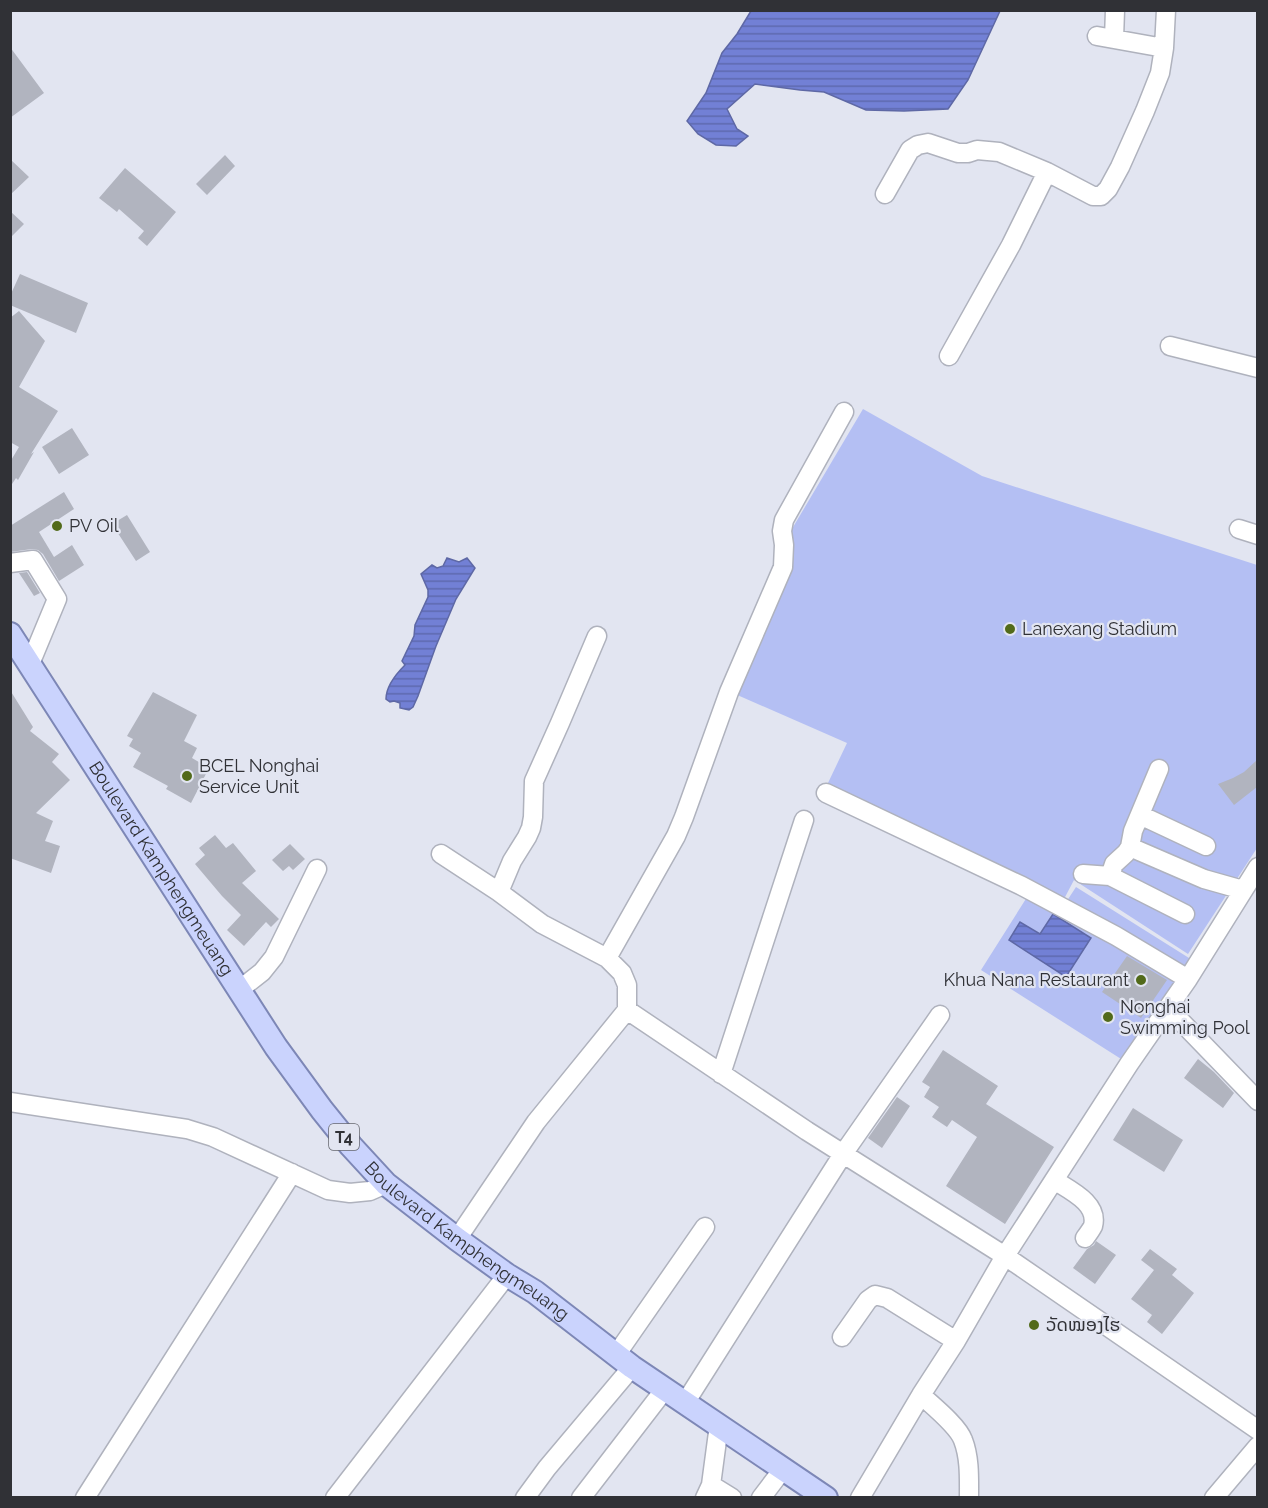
<svg xmlns="http://www.w3.org/2000/svg" width="1268" height="1508" viewBox="0 0 1268 1508" font-family="Raleway,'Noto Sans Lao',sans-serif">
<defs>
<pattern id="water-rules" width="6" height="5" patternUnits="userSpaceOnUse" patternTransform="scale(1.5)"><rect width="6" height="5" fill="#7280d5"/><path d="M0 2.5h6" fill="none" stroke="#5e69ae"/></pattern>
</defs>
<rect width="100%" height="100%" fill="#e2e5f1"/>
<path fill="#b4bff3" d="M863,409L982,476L1257,565V848L1188,954L1074,880L1064,899L828,783L847,743L735,694L793,557L786,539Z
M1076,887L1197,963L1129,1064L981,970L1029,894L1059,913Z"/>
<path fill="url(#water-rules)" stroke="#5e68a5" stroke-width="1.5" d="M751,11V10L1000,11L968,80L948,109L904,111L866,110L824,92L800,90L755,84L727,109L737,129L748,136L736,146L716,145L698,134L687,121L706,93L722,53L737,34Z
M447,558L459,562L467,558L475,568L456,599L436,646L418,696L413,707L409,710L400,708V703L394,701L390,702L386,699C386,686 396,674 405,665L402,661L414,636L415,625L428,597V590L421,574L432,565L437,568L443,566Z
M1053,914L1091,938L1066,977L1009,940L1020,922L1040,934Z"/>
<path fill="#b1b4bf" d="M10,47L44,93L10,118Z
M225,155L235,166L207,195L196,184Z
M10,159L29,177L10,195Z
M125,168L176,212L147,246L138,238L144,231L119,209L117,212L99,198Z
M10,211L24,224L10,238Z
M20,274L88,303L76,333L10,305V296Z
M19,311L45,341L19,387L58,411L31,454L34,452L18,480L16,478L10,487V462L19,447L10,442V318Z
M72,428L89,455L59,474L42,447Z
M64,492L74,509L39,532L54,557L72,545L84,565L59,581L43,554L38,550L32,549L10,552V526Z
M127,515L150,552L136,561L112,524Z
M27,572L40,593L34,596L19,573Z
M10,690L33,727L30,731L59,754L52,762L70,780L36,813L53,821L45,841L60,846L51,873L10,858Z
M153,692L197,715L184,741L197,748L192,758L209,768L191,803L166,789L168,786L133,767L141,753L129,746L133,739L127,736Z
M1257,760V787L1234,805L1218,784L1233,778L1244,772Z
M215,835L226,848L233,843L256,871L242,883L279,919L271,927L266,922L244,946L227,930L241,915L222,896L195,864L205,855L199,848Z
M290,844L305,859L293,870L289,866L283,871L272,860Z
M1127,956L1167,980L1141,1018L1102,992Z
M943,1050L998,1086L986,1104L1054,1147L1005,1224L946,1186L977,1137L952,1120L947,1127L932,1117L939,1107L924,1097L930,1087L922,1082Z
M1198,1059L1214,1072L1234,1093L1223,1108L1184,1078Z
M897,1097L910,1106L882,1148L868,1138Z
M1133,1108L1183,1140L1164,1172L1113,1140Z
M1096,1241L1116,1255L1095,1284L1073,1268L1087,1249L1094,1245Z
M1150,1249L1177,1269L1172,1275L1194,1293L1162,1334L1147,1322L1152,1315L1131,1299L1154,1270L1141,1260Z"/>
<g fill="none" stroke-linecap="round" stroke-linejoin="round">
<defs>
<path id="minor" d="M1097,36L1164,48
M1114,39L1115,10
M885,194L910,150L918,145L928,143L958,153H968L977,150L999,152L1047,172L1093,196H1101L1108,189L1120,167L1145,111L1160,73L1164,48L1166,10
M1170,346L1258,368
M949,356L1011,245L1047,172
M1239,529L1258,535
M10,563L33,560L57,599L30,664
M826,793L1022,886L1116,936L1188,979
M1140,815L1206,846
M1130,847L1204,879L1243,890
M441,854L499,892L542,924L607,958L622,973L627,985V1010L536,1122L457,1239
M1083,874L1110,876L1185,914
M1110,876L1114,864L1126,853L1130,847L1133,831L1159,769
M499,892L512,861L527,837L531,828L533,817L534,781L560,723L597,636
M607,958L676,836L684,817L729,692L783,567L784,545L782,531L784,520L844,412
M239,990L262,972L274,957L317,869
M1168,1008L1258,1101
M627,1010L807,1131L1005,1256L1258,1430
M721,1074L804,820
M10,1102L187,1129L213,1137L328,1190L350,1193L370,1191L386,1184
M1054,1180C1069,1190 1099,1203 1093,1226C1091,1230 1088,1234 1085,1238
M842,1337L868,1300L875,1295L887,1298L956,1341
M616,1355L705,1227
M921,1395C933,1406 958,1426 963,1440C970,1458 969,1479 969,1498
M685,1403L843,1154L940,1015
M711,1485L732,1498
M85,1498L292,1173
M335,1498L507,1275
M525,1498L547,1468L632,1367
M581,1498L665,1389
M705,1498L711,1485L719,1425
M761,1498L783,1469
M860,1498L921,1395L956,1341L1005,1256L1129,1064L1188,979L1258,867
M1214,1498L1258,1446"/>
<g id="major">
<path id="s1" d="M10,634L276,1047L322,1110L351,1146L386,1184L457,1239L507,1275L535,1292L632,1367L826,1498"/>
</g>
</defs>
<use href="#minor" stroke="#afb2bd" stroke-width="21"/>
<use href="#major" stroke="#7d87b6" stroke-width="26"/>
<use href="#minor" stroke="#fff" stroke-width="18"/>
<use href="#major" stroke="#cad3fd" stroke-width="22"/>
</g>
<g fill="#526a1a" stroke="#e2e5f1" stroke-width="2">
<circle cx="57" cy="526" r="6"/>
<circle cx="1010" cy="629" r="6"/>
<circle cx="187" cy="776" r="6"/>
<circle cx="1141" cy="980" r="6"/>
<circle cx="1108" cy="1017" r="6"/>
<circle cx="1034" cy="1325" r="6"/>
</g>
<g text-anchor="middle" stroke-width="4.5" stroke-linejoin="round" paint-order="stroke">
<rect fill="#e2e5f1" stroke="#65676e" stroke-width="1.5" x="329" y="1124" width="30" height="26" rx="4.5"/>
<g font-size="16" font-weight="bold" fill="#303136">
<text x="344" y="1143">T4</text>
</g>
<g font-size="18" fill="#303136" stroke="#e2e5f1" text-anchor="start">
<text x="69" y="532">PV Oil</text>
<text x="1022" y="635">Lanexang Stadium</text>
<text x="199" y="772">BCEL Nonghai<tspan x="199" dy="21">Service Unit</tspan></text>
<text x="1129" y="986" text-anchor="end">Khua Nana Restaurant</text>
<text x="1120" y="1013">Nonghai<tspan x="1120" dy="21">Swimming Pool</tspan></text>
<text x="1046" y="1331">ວັດໝອງໄຮ</text>
</g>
<g font-size="18" fill="#303136" stroke="#e2e5f1">
<text dy="6" stroke="none"><textPath href="#s1" startOffset="279">Boulevard Kamphengmeuang</textPath></text>
<text dy="6" stroke="none"><textPath href="#s1" startOffset="766">Boulevard Kamphengmeuang</textPath></text>
</g>
</g>
<rect width="1268" height="1508" fill="none" stroke="#303136" stroke-width="24"/>
</svg>
